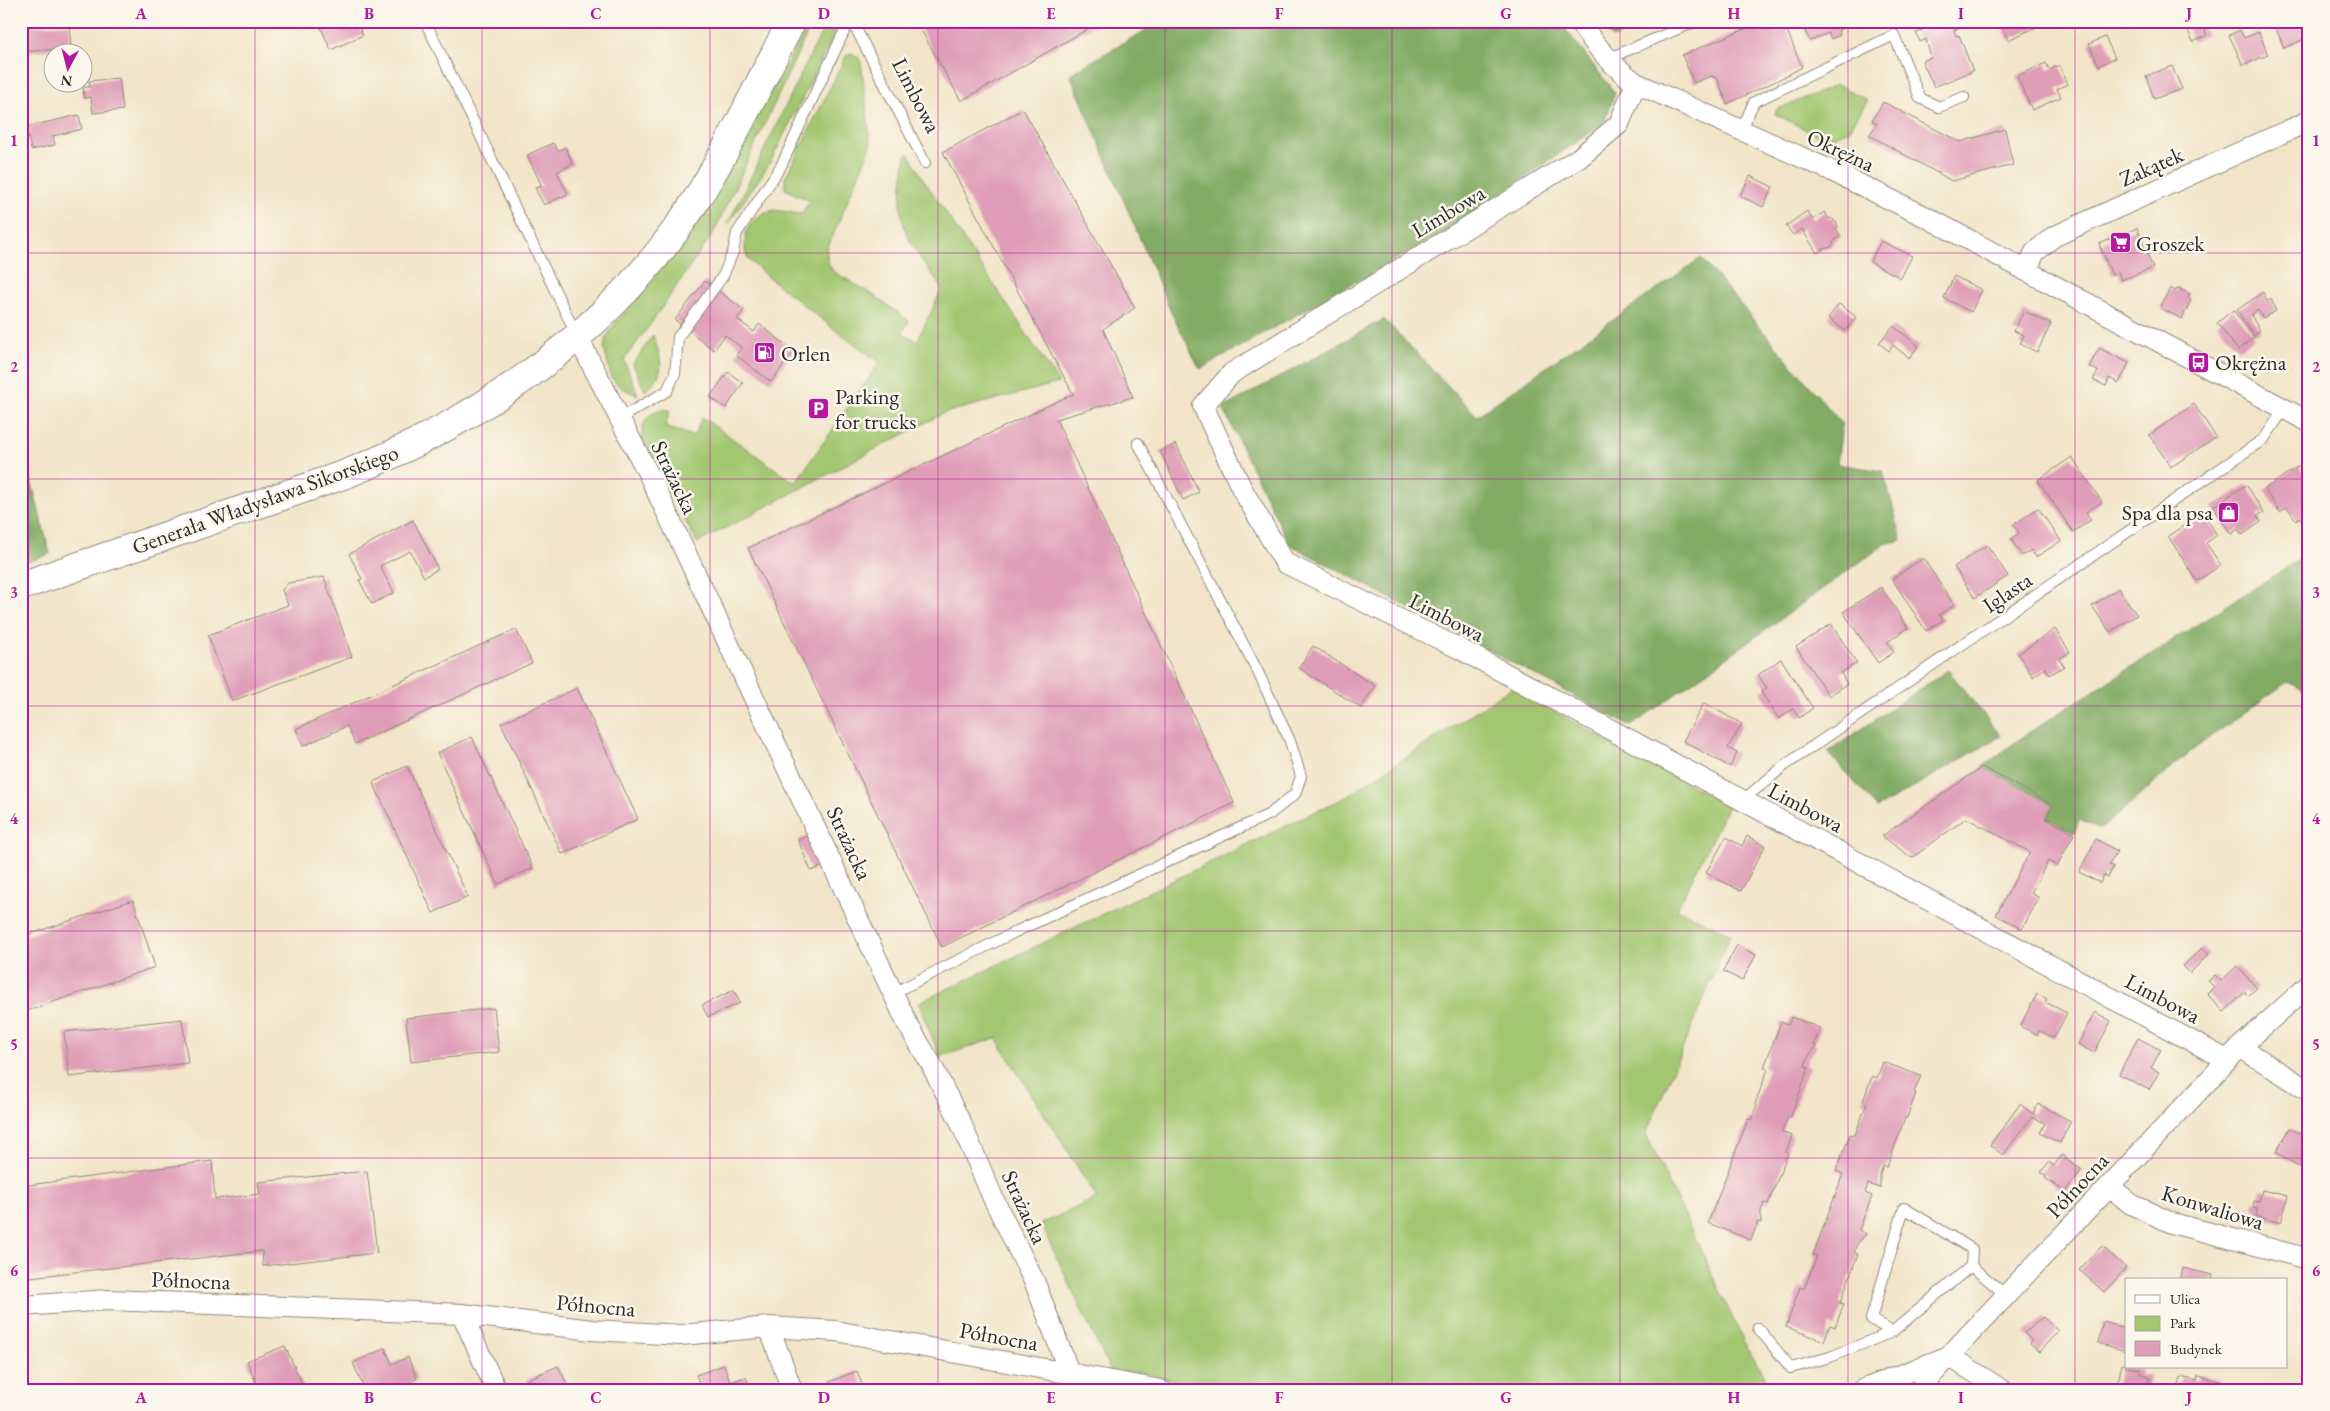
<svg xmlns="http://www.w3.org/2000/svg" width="2330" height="1411" viewBox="0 0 2330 1411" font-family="'EB Garamond',serif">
<rect width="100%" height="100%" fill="#fbf7ec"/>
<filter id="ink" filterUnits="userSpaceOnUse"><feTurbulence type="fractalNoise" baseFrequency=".02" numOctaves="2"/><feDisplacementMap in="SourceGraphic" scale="10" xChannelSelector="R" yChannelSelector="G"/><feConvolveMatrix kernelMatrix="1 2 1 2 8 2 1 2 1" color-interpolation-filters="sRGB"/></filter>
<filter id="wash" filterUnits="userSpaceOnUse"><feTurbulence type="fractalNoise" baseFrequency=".0096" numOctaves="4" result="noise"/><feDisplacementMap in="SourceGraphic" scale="20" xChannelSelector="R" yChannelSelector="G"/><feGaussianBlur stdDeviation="1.12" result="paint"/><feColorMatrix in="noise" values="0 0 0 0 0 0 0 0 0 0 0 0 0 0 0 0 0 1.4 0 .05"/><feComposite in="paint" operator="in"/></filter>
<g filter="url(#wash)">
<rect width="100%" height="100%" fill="#f2e4c8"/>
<path fill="#a3c771" stroke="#67794e" d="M811,21H813L714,232L649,326L624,360L638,395L623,389L612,379L604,349L606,338L613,326L663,266L709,201Z
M827,21H837L833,37L770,163L728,224Z
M851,53L858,57L861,62L871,146L827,249C826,259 828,264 834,272L873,295L909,321L902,333L917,341L942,289C930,270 912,250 905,229C897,206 903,178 906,155L909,154L922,177L1059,383L944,413L697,543L643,442C639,424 649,408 670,410L665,427L694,436L702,417L795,483L880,362L843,336L768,277L747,258L745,250L746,232L752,222L763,213L774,210L801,214L810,201L785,189V178L846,56Z
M1838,85L1868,100L1849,130L1826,140L1775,114L1777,109Z
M653,335C661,360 668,372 645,391L633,364Z
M1511,688L1728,806L1677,909L1731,934L1646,1134L1744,1342L1773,1390H1215L1145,1373L1110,1370L1041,1224L1097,1198L996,1038L940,1057L918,1003L1346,797Z"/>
<path fill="#82ac63" stroke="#566c47" d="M1161,21H1559L1615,93L1605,120L1593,131L1448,230L1200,369L1171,312L1070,74Z
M1599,21H1661L1612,38Z
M1701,258L1842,424L1837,464L1883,471L1902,540L1885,544L1631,726L1289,544L1223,408L1384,319L1477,416Z
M21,442L50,554L21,564Z
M2309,553V692L2287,682L2190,752L2101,829L2079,820L2074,833L2046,818L2053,805L1982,767L2028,733Z
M1948,670L2001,736L1877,808L1828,752Z"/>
<g id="blocks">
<path fill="#df9db7" d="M318,21H356L363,35L331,50Z
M916,21H1102L961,101Z
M1764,21H1783L1802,67L1784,77L1727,104L1717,78L1711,76L1694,83L1682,55Z
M1800,21H1863L1838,30L1840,35L1831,39L1828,33L1810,41Z
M1918,21H1956L1959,28L1954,30L1956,36L1959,35L1973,71L1934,87L1922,61L1931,58L1926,39L1920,42L1916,33L1922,31Z
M2013,21H2039L2041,25L2008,40L2002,26Z
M2184,21H2201L2207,35L2193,42Z
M2273,21H2309V37L2284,48Z
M69,24L71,48L21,52V27Z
M2240,30L2244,38L2259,32L2268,55L2243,65L2229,35Z
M2105,37L2115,58L2099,66L2089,44Z
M2046,63L2049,70L2059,65L2068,84L2057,89L2061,97L2032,110L2017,76Z
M2172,66L2182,89L2154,99L2146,76Z
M119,78L123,110L93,113L91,97L84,98L83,87H90L89,81Z
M1883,102L1960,142L2005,129L2013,165L1952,181L1869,135L1877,124L1872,120Z
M1023,109L1135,308L1103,329L1133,397L1056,419L1234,803L942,947L748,548L1073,394L943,152Z
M79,115L82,129L53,136L55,145L31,150L26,127Z
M553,143L558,151L565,147L573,164L557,172L568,194L544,205L535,188L542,186L527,155Z
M1750,176L1773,187L1763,207L1740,196Z
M1807,211L1813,220L1824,212L1829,219L1831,218L1836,222L1838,227L1836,229L1841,236L1835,240L1831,247L1823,249L1817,253L1802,229L1793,235L1786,226Z
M2137,228L2153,268L2121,280L2118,272L2112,275L2099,244Z
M1881,241L1912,256L1901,278L1870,262Z
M1954,276L1982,290L1971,312L1944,298Z
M705,281L744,310L737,319L754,332L759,324L794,351L771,382L736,355L742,348L725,335L714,350L675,320Z
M2170,288L2176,291L2178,288L2190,294L2188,298L2191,300L2182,319L2160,308Z
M2263,292L2267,301L2271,299L2276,311L2263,318L2258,310L2251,315L2260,331L2254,335L2237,310Z
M1839,304L1856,317L1845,331L1828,318Z
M2233,310L2254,337L2238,350L2217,323Z
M2024,311L2051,324L2037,352L2020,344L2024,335L2014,331Z
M1893,326L1919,346L1909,358L1893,345L1889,351L1879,343Z
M2099,348L2129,363L2119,383L2109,378L2106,386L2093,380L2098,371L2089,367Z
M728,372L743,383L726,408L710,397Z
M2194,404L2216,437L2171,467L2149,435Z
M1176,444L1199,492L1183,500L1160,451Z
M2072,457L2102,502L2086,512L2091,520L2073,532L2038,480Z
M2299,466L2303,472L2309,468V515L2301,520L2299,517L2296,520L2287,507L2280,512L2264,489Z
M2246,485L2264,512L2257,516L2261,522L2242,535L2238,529L2231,534L2212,507Z
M2038,508L2061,541L2036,557L2031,550L2022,556L2011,539L2019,533L2013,525Z
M2203,513L2217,535L2206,543L2221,565L2197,581L2168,536Z
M413,520L438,569L424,577L410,551L380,566L394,593L372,604L359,580L362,579L349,554Z
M1987,545L2008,576L1975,598L1954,567Z
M1923,558L1954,605L1939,615L1943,620L1926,631L1892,579Z
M324,577L352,657L232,701L208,635L288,605L282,590L288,583Z
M1881,587L1908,628L1887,642L1894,652L1878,663L1843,612Z
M2118,588L2137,615L2110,632L2092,606Z
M1831,624L1857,663L1841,673L1847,684L1829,696L1796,647Z
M516,629L532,663L355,744L347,726L303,746L296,729Z
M2055,629L2070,652L2059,659L2064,666L2050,675L2045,668L2033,677L2018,654Z
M1313,646L1375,686L1361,708L1299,668Z
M1781,659L1813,708L1799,718L1793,709L1779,719L1761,692L1767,688L1758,675Z
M577,688L638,819L562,854L501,723Z
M1704,703L1742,724L1728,748L1737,753L1730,767L1683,741Z
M472,737L533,868L498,884L437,753Z
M407,766L468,897L433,913L373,782Z
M1982,767L2053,805L2046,818L2074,834L2057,866L2048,861L2031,893L2039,898L2022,929L1996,915L2030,852L1966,818L1912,858L1882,836Z
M810,835L823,866L811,871L798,840Z
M1747,836L1765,846L1741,891L1706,873L1726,837L1742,846Z
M2096,839L2117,851L2109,865L2113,867L2108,877L2104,875L2100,883L2079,872Z
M133,900L155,967L21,1013V937Z
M1737,945L1756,955L1742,981L1723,971Z
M2202,948L2209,954L2190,973L2183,966Z
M2237,966L2257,988L2248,996L2245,992L2224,1012L2207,994L2214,987L2208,981L2215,975L2221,981Z
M734,990L740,1003L708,1017L702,1005Z
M2037,994L2047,999L2045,1002L2067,1013L2054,1038L2039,1031L2037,1035L2020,1026Z
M494,1008L499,1052L411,1062L406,1018Z
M2095,1012L2111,1021L2094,1053L2078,1044Z
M1791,1017L1820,1028L1814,1045L1817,1046L1808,1057L1805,1066L1809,1067L1790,1118L1788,1117L1782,1132L1792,1136L1786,1152L1788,1153L1768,1204L1764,1203L1761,1211V1223L1758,1222L1751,1240L1708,1223L1748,1119L1751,1120L1757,1105L1755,1104L1768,1069L1764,1067L1781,1022L1788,1025Z
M182,1019L188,1063L69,1077L64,1032Z
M2138,1038L2161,1050L2151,1068L2159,1072L2149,1090L2119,1074Z
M1883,1062L1921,1076L1914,1092L1916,1093L1907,1118H1905L1887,1167L1883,1166L1880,1174V1188L1868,1184L1865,1193L1872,1196L1859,1230L1866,1234L1857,1244L1854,1252L1858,1254L1840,1303L1844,1304L1835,1327L1830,1325L1824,1341L1786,1327L1800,1287L1804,1289L1817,1256L1813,1255L1843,1174L1836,1171L1850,1134L1855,1135L1867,1103L1863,1101L1872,1076L1877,1078Z
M2020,1104L2033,1114L2038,1104L2071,1121L2060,1143L2040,1133L2045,1123L2032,1117L2003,1155L1990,1145Z
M2290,1128L2309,1139V1169L2301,1165L2300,1167L2276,1152Z
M2062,1155L2082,1170L2065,1192L2045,1178L2046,1176L2041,1172L2049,1162L2054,1166Z
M212,1161L215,1199L260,1194L258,1182L367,1171L377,1253L263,1266L262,1251L21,1278V1186Z
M2262,1190L2288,1196L2281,1223L2256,1216L2257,1209L2253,1208L2254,1201L2259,1202Z
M2102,1246L2126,1268L2104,1292L2079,1270Z
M2183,1268L2213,1275L2212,1280H2180Z
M2043,1317L2058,1331L2039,1352L2030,1344L2032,1341L2024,1333Z
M2103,1322L2126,1328V1351L2098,1343Z
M285,1346L305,1390H259L247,1361Z
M385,1348L392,1364L408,1357L417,1379L393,1390H365L353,1363Z
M2122,1364L2126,1365V1367L2141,1369L2140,1374L2150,1376L2147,1390H2116Z
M724,1365L730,1382L746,1377L751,1390H702L696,1375Z
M558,1366L570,1390H530L526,1380Z
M857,1371L864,1390H832L829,1382Z
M2198,1376L2220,1381L2218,1386L2229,1390H2178L2181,1377L2197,1381Z"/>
</g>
</g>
<g filter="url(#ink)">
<use href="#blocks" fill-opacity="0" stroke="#8e887a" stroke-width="1"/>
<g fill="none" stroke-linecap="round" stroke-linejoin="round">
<defs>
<path id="lane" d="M425,21L577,336
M852,21L925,163
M1607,59L1697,21
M1741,131L1754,102L1894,35L1920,98L1939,107L1964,97
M620,418L667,391L675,374L678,337L723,276L733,252L737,233L781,166L849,21
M1743,800L1784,766L2264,439L2285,408
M893,993L1015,932L1270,814L1295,794L1301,776L1290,741L1257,670L1138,443
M1758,1328L1791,1368L1830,1357L1892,1332L1971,1266L2006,1295
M1892,1332L1871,1319L1904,1208L1972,1249L1971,1266"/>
<path id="street" d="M1579,21C1595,46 1612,66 1636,83L1830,170L1928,218L2309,422
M1636,83L1619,124L1579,158L1232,373L1203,406L1242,489L1285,563L1460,649L2227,1060
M2026,271L2035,252L2053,237L2309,121
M577,336L650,477L908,1025L930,1062L960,1121L993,1198L1035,1283L1076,1390
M2240,1047L2309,1091
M2109,1186L2131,1204L2172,1223L2309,1259
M21,1306L108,1300L462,1314L592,1330L681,1335L769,1327L836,1331L1161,1390
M462,1314L496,1390
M769,1327L792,1390
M1862,1390L1949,1356L2240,1047L2309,985
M1919,1390L1949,1356L2002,1390"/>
<path id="primary" d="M21,586L346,474C480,421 609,332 689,211C729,150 758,84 792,21"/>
</defs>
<use href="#lane" stroke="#8e887a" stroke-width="12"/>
<use href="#street" stroke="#8e887a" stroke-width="22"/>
<use href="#primary" stroke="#8e887a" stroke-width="30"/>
<use href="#lane" stroke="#fff" stroke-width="10"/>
<use href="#street" stroke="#fff" stroke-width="20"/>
<use href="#primary" stroke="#fff" stroke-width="28"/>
</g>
</g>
<path fill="none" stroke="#b5179e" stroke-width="1" stroke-opacity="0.55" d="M255,21V1390M482,21V1390M710,21V1390M938,21V1390M1165,21V1390M1392,21V1390M1620,21V1390M1848,21V1390M2075,21V1390M21,253H2309M21,479H2309M21,706H2309M21,931H2309M21,1158H2309"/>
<defs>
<symbol id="supermarket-square" viewBox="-11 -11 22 22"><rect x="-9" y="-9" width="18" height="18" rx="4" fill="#b5179e" stroke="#fbf7ec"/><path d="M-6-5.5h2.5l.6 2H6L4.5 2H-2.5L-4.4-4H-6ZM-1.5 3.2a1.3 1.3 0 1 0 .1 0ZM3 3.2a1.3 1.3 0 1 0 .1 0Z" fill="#fff"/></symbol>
<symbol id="fuel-square" viewBox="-11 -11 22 22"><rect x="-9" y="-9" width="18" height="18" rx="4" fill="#b5179e" stroke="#fbf7ec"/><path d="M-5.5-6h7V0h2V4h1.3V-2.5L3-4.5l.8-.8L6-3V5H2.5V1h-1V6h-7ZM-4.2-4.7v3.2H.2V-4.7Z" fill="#fff"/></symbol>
<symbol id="bus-square" viewBox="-11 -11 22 22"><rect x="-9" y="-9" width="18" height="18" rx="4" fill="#b5179e" stroke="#fbf7ec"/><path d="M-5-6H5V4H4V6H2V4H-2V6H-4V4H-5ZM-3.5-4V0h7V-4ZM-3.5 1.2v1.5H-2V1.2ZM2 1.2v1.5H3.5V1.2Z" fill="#fff"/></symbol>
<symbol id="parking-square" viewBox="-11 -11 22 22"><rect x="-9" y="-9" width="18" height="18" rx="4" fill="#b5179e" stroke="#fbf7ec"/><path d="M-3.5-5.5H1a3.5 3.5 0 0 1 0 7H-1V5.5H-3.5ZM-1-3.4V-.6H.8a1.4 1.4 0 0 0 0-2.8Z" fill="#fff"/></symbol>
<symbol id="shop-square" viewBox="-11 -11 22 22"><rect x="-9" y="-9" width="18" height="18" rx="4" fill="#b5179e" stroke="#fbf7ec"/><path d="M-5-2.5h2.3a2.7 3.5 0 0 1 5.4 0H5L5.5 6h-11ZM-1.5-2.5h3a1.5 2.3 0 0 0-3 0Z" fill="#fff"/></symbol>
</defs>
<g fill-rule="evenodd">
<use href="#supermarket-square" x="2108" y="230" width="25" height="25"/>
<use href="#fuel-square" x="752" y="340" width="25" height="25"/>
<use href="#bus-square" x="2186" y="350" width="25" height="25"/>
<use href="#parking-square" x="806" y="396" width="25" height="25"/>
<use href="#shop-square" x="2216" y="500" width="25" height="25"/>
</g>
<g text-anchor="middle" stroke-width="5" stroke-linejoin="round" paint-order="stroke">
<g font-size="22" fill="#2b2b2b" stroke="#fbf7ec">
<text transform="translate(917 95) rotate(63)" y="8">Limbowa</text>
<text transform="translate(1841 150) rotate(25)" y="8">Okrężna</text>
<text transform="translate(2151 166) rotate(-24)" y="8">Zakątek</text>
<text transform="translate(1448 211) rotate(-31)" y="8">Limbowa</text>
<text transform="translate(675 477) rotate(64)" y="8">Strażacka</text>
<text transform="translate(265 499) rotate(-20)" y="8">Generała Władysława Sikorskiego</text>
<text transform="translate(2007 592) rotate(-34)" y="8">Iglasta</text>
<text transform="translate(1447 617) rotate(27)" y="8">Limbowa</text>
<text transform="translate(1806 807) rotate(28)" y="8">Limbowa</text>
<text transform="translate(850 843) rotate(65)" y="8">Strażacka</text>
<text transform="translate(2163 998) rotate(28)" y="8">Limbowa</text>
<text transform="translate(2077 1185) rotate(-47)" y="8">Północna</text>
<text transform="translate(1025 1207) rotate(65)" y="8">Strażacka</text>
<text transform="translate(2213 1207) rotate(17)" y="8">Konwaliowa</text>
<text transform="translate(191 1280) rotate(2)" y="8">Północna</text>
<text transform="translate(596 1305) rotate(5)" y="8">Północna</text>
<text transform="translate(999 1336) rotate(10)" y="8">Północna</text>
</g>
<g font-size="22" fill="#2b2b2b" stroke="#fbf7ec" text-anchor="start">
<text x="2136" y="251">Groszek</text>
<text x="781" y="361">Orlen</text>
<text x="2215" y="370">Okrężna</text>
<text x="835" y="404">Parking<tspan x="835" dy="25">for trucks</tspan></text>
<text x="2213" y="520" text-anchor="end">Spa dla psa</text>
</g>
</g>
<rect width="2330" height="1411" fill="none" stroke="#fbf7ec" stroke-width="55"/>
<rect x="2125" y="1278" width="162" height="90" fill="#fbf7ec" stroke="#a8a59f"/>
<rect x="2135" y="1295" width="25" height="8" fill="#ffffff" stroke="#a8a59f"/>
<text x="2170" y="1304" font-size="15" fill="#2b2b2b">Ulica</text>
<rect x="2135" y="1316" width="25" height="15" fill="#a3c771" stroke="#a8a59f"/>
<text x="2170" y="1328" font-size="15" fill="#2b2b2b">Park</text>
<rect x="2135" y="1341" width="25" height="15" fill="#df9db7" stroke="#a8a59f"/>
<text x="2170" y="1354" font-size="15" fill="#2b2b2b">Budynek</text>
<g transform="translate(68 68) rotate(187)"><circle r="24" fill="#fbf7ec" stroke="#a8a59f"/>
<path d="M0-4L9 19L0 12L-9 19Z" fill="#b5179e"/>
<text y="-8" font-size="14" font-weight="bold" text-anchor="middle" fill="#2b2b2b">N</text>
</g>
<rect x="28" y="28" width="2274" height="1356" fill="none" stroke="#b5179e" stroke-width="2"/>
<g font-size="16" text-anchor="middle" font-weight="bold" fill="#b5179e">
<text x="141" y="19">A</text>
<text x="369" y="19">B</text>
<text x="596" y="19">C</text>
<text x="824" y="19">D</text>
<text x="1051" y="19">E</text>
<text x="1279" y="19">F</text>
<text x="1506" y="19">G</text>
<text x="1734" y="19">H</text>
<text x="1961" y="19">I</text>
<text x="2189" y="19">J</text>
<text x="14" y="146">1</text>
<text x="2316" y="146">1</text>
<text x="14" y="372">2</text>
<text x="2316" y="372">2</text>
<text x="14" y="598">3</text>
<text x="2316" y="598">3</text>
<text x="14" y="824">4</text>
<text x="2316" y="824">4</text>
<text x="14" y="1050">5</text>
<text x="2316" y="1050">5</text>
<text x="14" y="1276">6</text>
<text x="2316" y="1276">6</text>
<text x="141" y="1403">A</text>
<text x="369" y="1403">B</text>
<text x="596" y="1403">C</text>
<text x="824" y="1403">D</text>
<text x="1051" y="1403">E</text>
<text x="1279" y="1403">F</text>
<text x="1506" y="1403">G</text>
<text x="1734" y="1403">H</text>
<text x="1961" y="1403">I</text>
<text x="2189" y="1403">J</text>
</g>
</svg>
